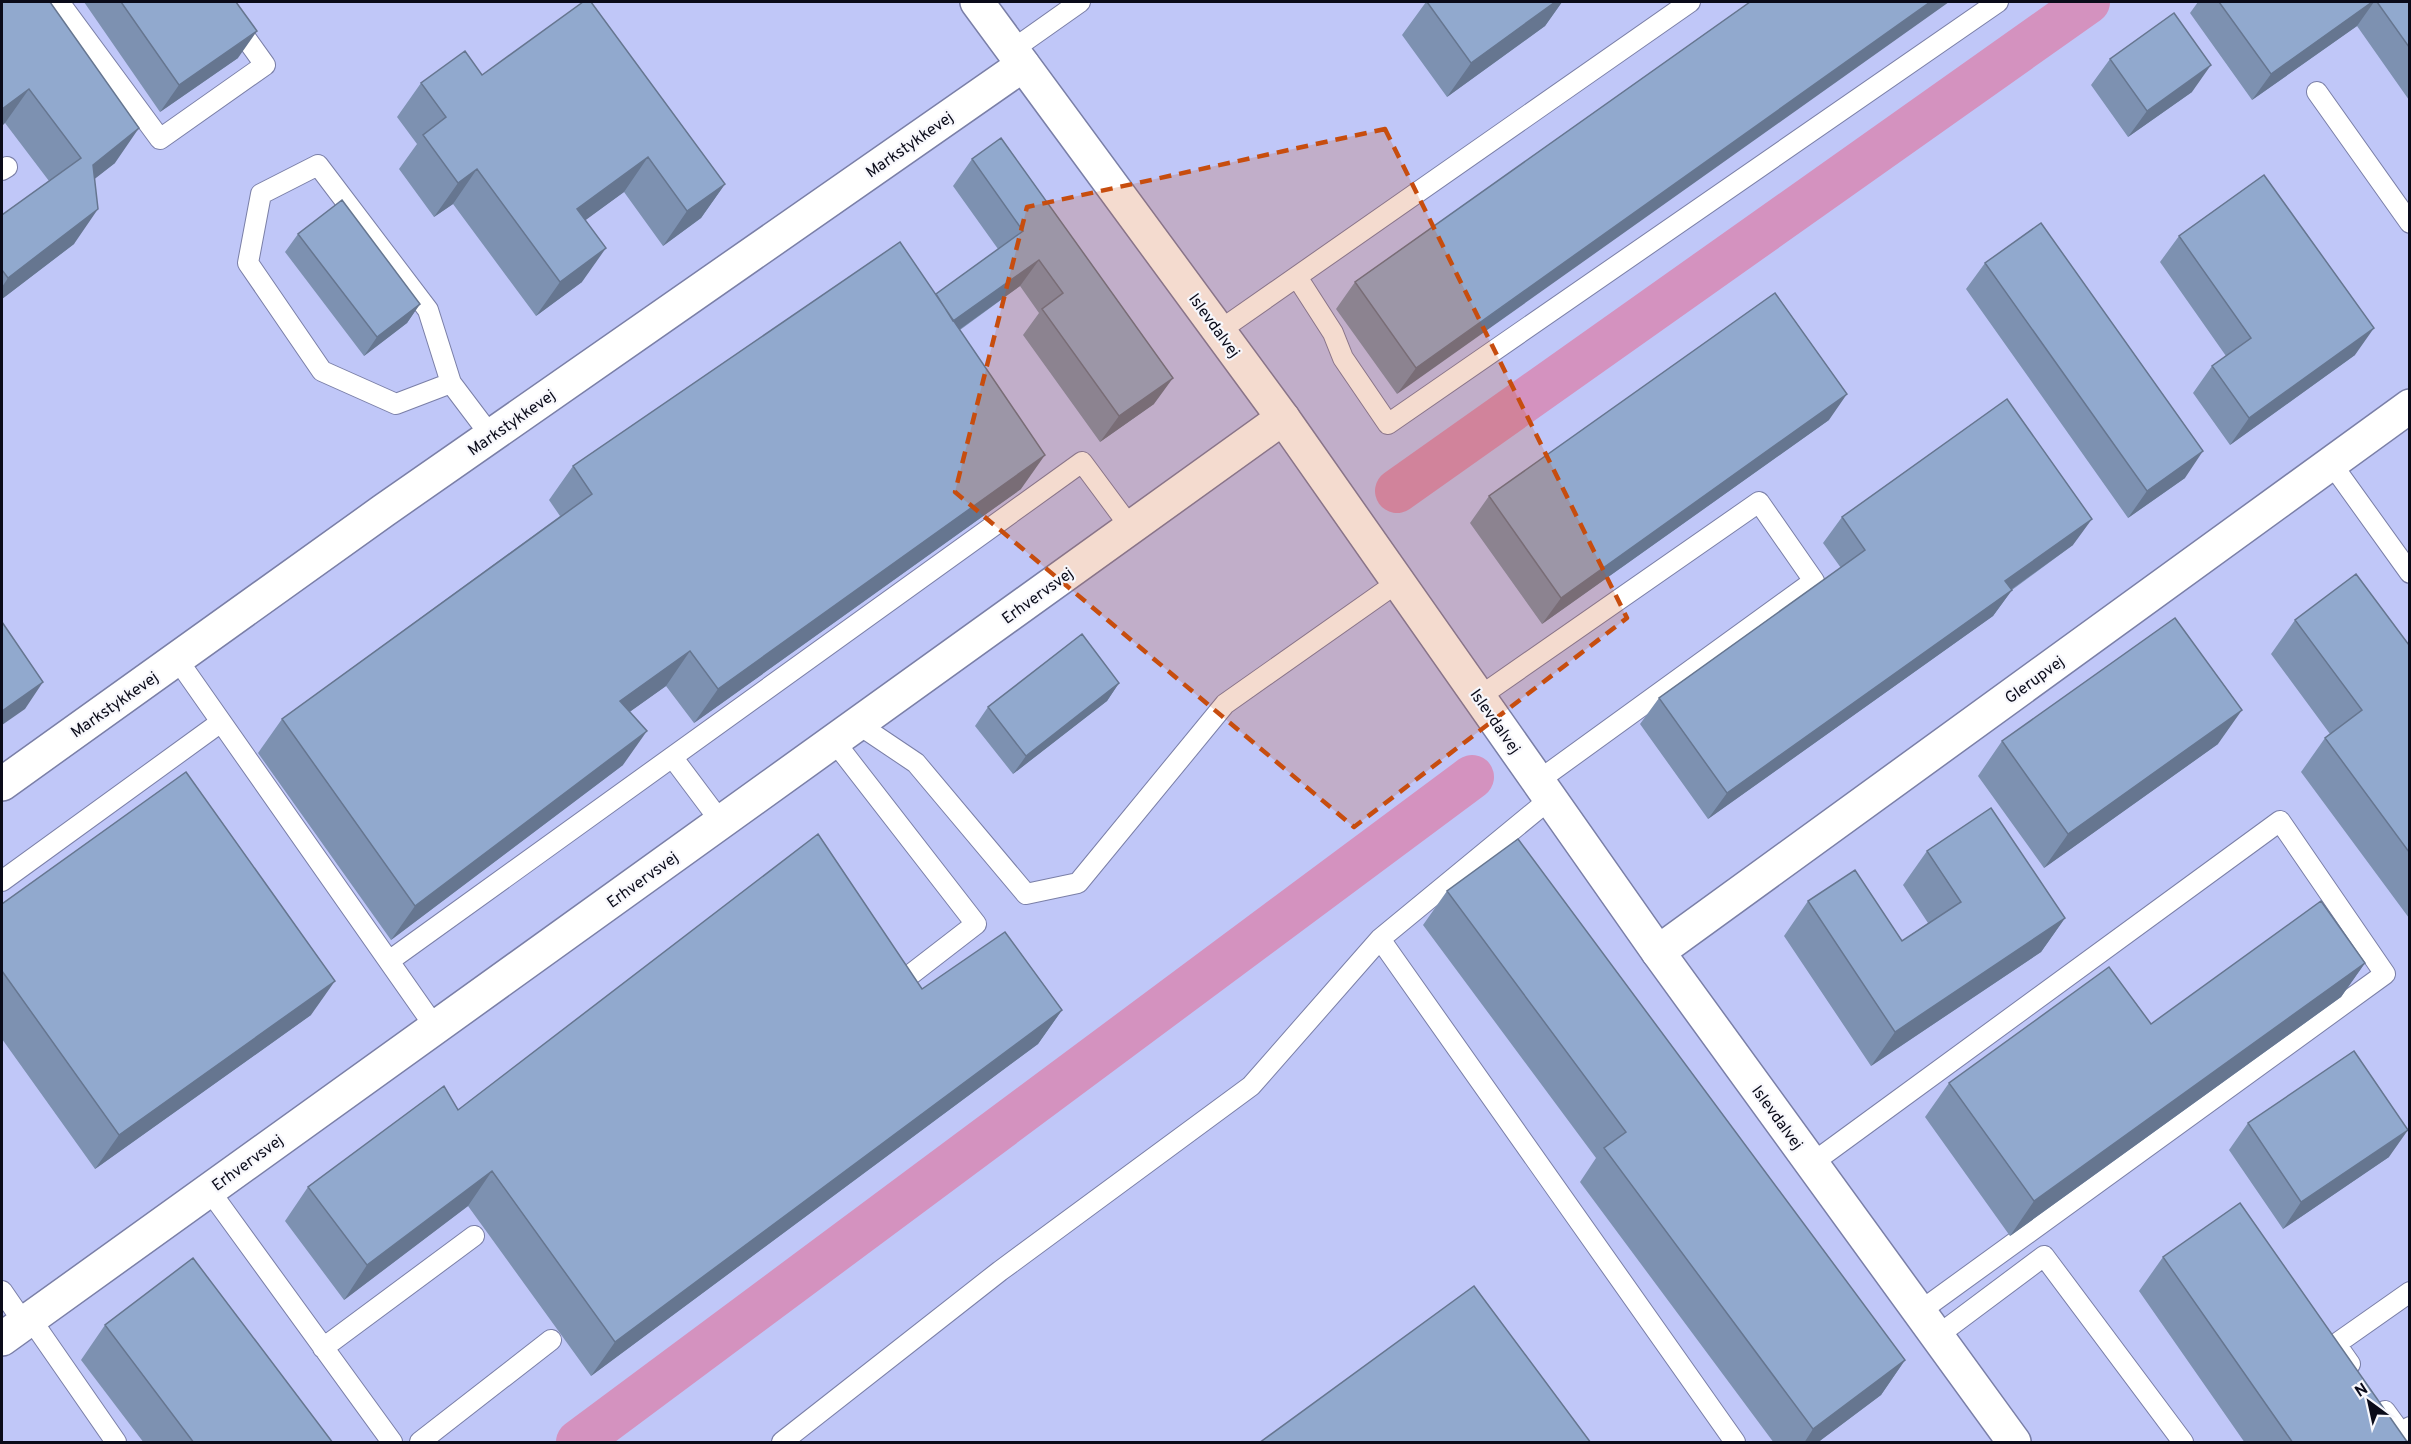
<svg xmlns="http://www.w3.org/2000/svg" width="2411" height="1444" viewBox="0 0 2411 1444" font-family="Overpass,sans-serif">
<rect width="100%" height="100%" fill="#ced3ff"/>
<path fill="#c0c7f8" d="M2,2H2409V1442H2Z"/>
<g fill="none" stroke-linecap="round" stroke-linejoin="round">
<path stroke="#d492bf" stroke-width="44" d="M1397,491L2088,2
M578,1442L1472,777"/>
<defs>
<path id="service" d="M59,2L160,139L265,65L220,2
M1012,50L1080,2
M2317,92L2410,223
M2,170L7,167
M1297,277L1333,333L1343,358L1388,424L1998,2
M1219,331L1690,2
M451,383L396,404L322,371L248,263L261,194L318,165L428,310L451,383L491,436
M2331,463L2410,573
M177,659L435,1027
M1479,697L1759,502L1814,581L1538,781
M858,724L916,763L1026,894L1078,883L1225,704L1398,582
M834,741L976,924L910,975
M673,758L721,822
M2,881L221,722
M1380,939L1735,1442
M389,961L1082,462L1131,528
M1811,1164L2280,821L2385,974L1919,1312
M209,1190L392,1442
M2,1291L24,1323
M30,1318L116,1442
M1937,1336L2044,1256L2183,1442
M323,1348L474,1236
M2350,1364L2336,1344L2410,1292
M2385,1411L2401,1433L2410,1427
M420,1442L551,1340
M782,1442L1000,1271L1251,1086L1380,939L1550,799"/>
<path id="minor" d="M2,784L383,511L1023,65
M1658,952L2410,406
M2,1339L1283,418"/>
<path id="tertiary" d="M977,2L1283,418L1658,952L2014,1442"/>
</defs>
<use href="#service" stroke="#7a7fa7" stroke-width="22"/>
<use href="#minor" stroke="#7a7fa7" stroke-width="36"/>
<use href="#tertiary" stroke="#7a7fa7" stroke-width="36"/>
<use href="#service" stroke="#fff" stroke-width="20"/>
<use href="#minor" stroke="#fff" stroke-width="33"/>
<use href="#tertiary" stroke="#fff" stroke-width="33"/>
</g>
<path fill="#7d91b1" d="M2,2L115,163L94,179L74,244L2,299V215L49,181L5,123Z
M84,2H236L238,58L160,112Z
M1426,2H1562L1545,26L1447,97L1402,35Z
M1750,2L1397,394L1336,309L1355,282Z
M2198,2H2409V100L2357,26L2252,100L2190,13Z
M2110,59L2192,92L2128,137L2091,85Z
M482,75L725,184L701,218L663,246L624,192L585,220L582,282L536,316L453,204L434,217L399,169L417,144L397,117L421,83Z
M972,159L1154,404L1100,442L1023,335L1039,313L1020,286L960,330L1021,489L694,723L666,686L629,712L623,765L391,940L258,753L282,719L560,516L549,500L573,466L936,294L998,249L953,186Z
M298,234L420,304L407,323L364,356L285,252Z
M2179,236L2355,355L2230,445L2193,393L2212,366L2226,356L2160,262Z
M1985,263L2185,478L2128,518L1966,289Z
M1829,420L1542,624L1470,523L1489,496Z
M1842,517L2073,545L2012,590L1993,616L1708,819L1640,724L1659,698L1841,568L1823,543Z
M2295,620L2409,645V918L2301,772L2325,738L2330,734L2271,654Z
M1119,683L1107,701L1013,774L975,726L988,707Z
M2002,741L2218,744L2044,868L1978,776Z
M1927,851L2065,918L2041,952L1871,1066L1784,936L1808,901L1902,941L1928,923L1903,885Z
M1447,891L1905,1360L1881,1395L1817,1443H1774L1580,1182L1596,1158L1423,925Z
M2,904L311,1015L95,1169L2,1039Z
M2365,963L2341,997L2010,1236L1925,1117L1949,1083Z
M922,989L1062,1010L1038,1044L591,1376L468,1206L344,1300L285,1221L308,1187L458,1110Z
M2248,1123L2389,1157L2283,1229L2229,1150Z
M2163,1257L2408,1443H2245L2139,1291Z
M105,1325L333,1443H144L81,1360Z"/>
<path fill="#667690" d="M1548,2H1562L1545,26L1447,97L1471,63Z
M1930,2H1949L1397,394L1416,368Z
M2372,2H2374L2357,26L2252,100L2271,74Z
M257,31L238,58L160,112L179,85Z
M2211,65L2192,92L2128,137L2147,111Z
M29,89L5,123L2,126V109Z
M139,128L115,163L69,199L93,165Z
M648,157L624,192L553,244L577,209Z
M477,169L453,204L434,217L458,183Z
M725,184L701,218L663,246L687,211Z
M98,209L74,244L2,299V287L8,278Z
M606,248L582,282L536,316L560,282Z
M1039,260L1020,286L928,352L947,325Z
M420,304L407,323L364,356L377,337Z
M2374,328L2355,355L2230,445L2249,418Z
M1173,378L1154,404L1100,442L1119,416Z
M1847,394L1829,420L1542,624L1561,598Z
M2203,451L2185,478L2128,518L2147,491Z
M1045,455L1021,489L694,723L718,689Z
M2092,519L2073,545L1987,607L2005,581Z
M2012,590L1993,616L1708,819L1727,793Z
M690,651L666,686L596,736L620,701Z
M43,682L25,709L2,725V711Z
M1119,683L1107,701L1013,774L1026,756Z
M2242,710L2218,744L2044,868L2068,834Z
M647,731L623,765L391,940L415,906Z
M2065,918L2041,952L1871,1066L1895,1032Z
M2365,963L2341,997L2010,1236L2034,1201Z
M335,981L311,1015L95,1169L119,1135Z
M1062,1010L1038,1044L591,1376L615,1342Z
M2408,1130L2389,1157L2283,1229L2301,1202Z
M492,1171L468,1206L344,1300L367,1265Z
M1905,1360L1881,1395L1817,1443H1804L1813,1429Z"/>
<path fill="#91a9ce" stroke="#667690" stroke-width="1.5" d="M2,2H50L139,128L93,165L98,209L8,278L2,270V215L81,158L29,89L2,109Z
M121,2H236L257,31L179,85Z
M583,2H591L725,184L687,211L648,157L577,209L606,248L560,282L477,169L458,183L423,135L446,117L421,83L465,51L482,75Z
M1427,2H1555L1471,63Z
M1750,2H1930L1416,368L1355,282Z
M2219,2H2372L2271,74Z
M2377,2H2409V47Z
M2174,13L2211,65L2147,111L2110,59Z
M1001,138L1173,378L1119,416L1042,309L1063,293L1039,260L953,321L936,294L1023,231L972,159Z
M2264,175L2374,328L2249,418L2212,366L2251,338L2179,236Z
M342,200L420,304L377,337L298,234Z
M2041,223L2203,451L2147,491L1985,263Z
M900,242L1045,455L718,689L690,651L620,701L647,731L415,906L282,719L592,494L573,466Z
M1775,293L1847,394L1561,598L1489,496Z
M2007,399L2092,519L2005,581L2012,590L1727,793L1659,698L1865,550L1842,517Z
M2356,574L2409,645V852L2325,738L2362,710L2295,620Z
M2175,618L2242,710L2068,834L2002,741Z
M2,622L43,682L2,711Z
M1082,634L1119,683L1026,756L988,707Z
M186,772L335,981L119,1135L2,971V904Z
M1991,808L2065,918L1895,1032L1808,901L1855,870L1902,941L1961,902L1927,851Z
M818,834L922,989L1005,932L1062,1010L615,1342L492,1171L367,1265L308,1187L444,1086L458,1110Z
M1518,839L1905,1360L1813,1429L1604,1148L1626,1132L1447,891Z
M2321,901L2365,963L2034,1201L1949,1083L2109,967L2151,1024Z
M2354,1051L2408,1130L2301,1202L2248,1123Z
M2240,1203L2408,1443H2293L2163,1257Z
M193,1258L333,1443H194L105,1325Z
M1474,1286L1591,1443H1259Z"/>
<path fill="#c74d0e" fill-opacity="0.2" stroke="#c74d0e" stroke-width="4.5" stroke-dasharray="12 8" stroke-linejoin="round" d="M1385,129L1627,618L1354,827L955,492L1027,207Z"/>
<g text-anchor="middle" stroke-width="4.5" stroke-linejoin="round" paint-order="stroke">
<g font-size="16" fill="#0a0b19" stroke="#f7f7fc">
<text transform="translate(909 144) rotate(-35)" y="6">Markstykkevej</text>
<text transform="translate(1215 325) rotate(54)" y="6">Islevdalvej</text>
<text transform="translate(511 422) rotate(-35)" y="6">Markstykkevej</text>
<text transform="translate(1037 595) rotate(-36)" y="6">Erhvervsvej</text>
<text transform="translate(2034 679) rotate(-36)" y="6">Glerupvej</text>
<text transform="translate(114 704) rotate(-35)" y="6">Markstykkevej</text>
<text transform="translate(1496 721) rotate(55)" y="6">Islevdalvej</text>
<text transform="translate(642 879) rotate(-36)" y="6">Erhvervsvej</text>
<text transform="translate(1778 1117) rotate(54)" y="6">Islevdalvej</text>
<text transform="translate(247 1162) rotate(-36)" y="6">Erhvervsvej</text>
</g>
</g>
<rect width="2411" height="1444" fill="none" stroke="#0a0b19" stroke-width="6"/>
<g transform="translate(2369 1402) rotate(327)" stroke="#f7f7fc" stroke-width="4.5" paint-order="stroke">
<path d="M0-4.5L10 22L0 15L-10 22Z" fill="#0a0b19"/>
<text y="-9" font-size="16" font-weight="bold" text-anchor="middle" fill="#0a0b19">N</text>
</g>
</svg>
